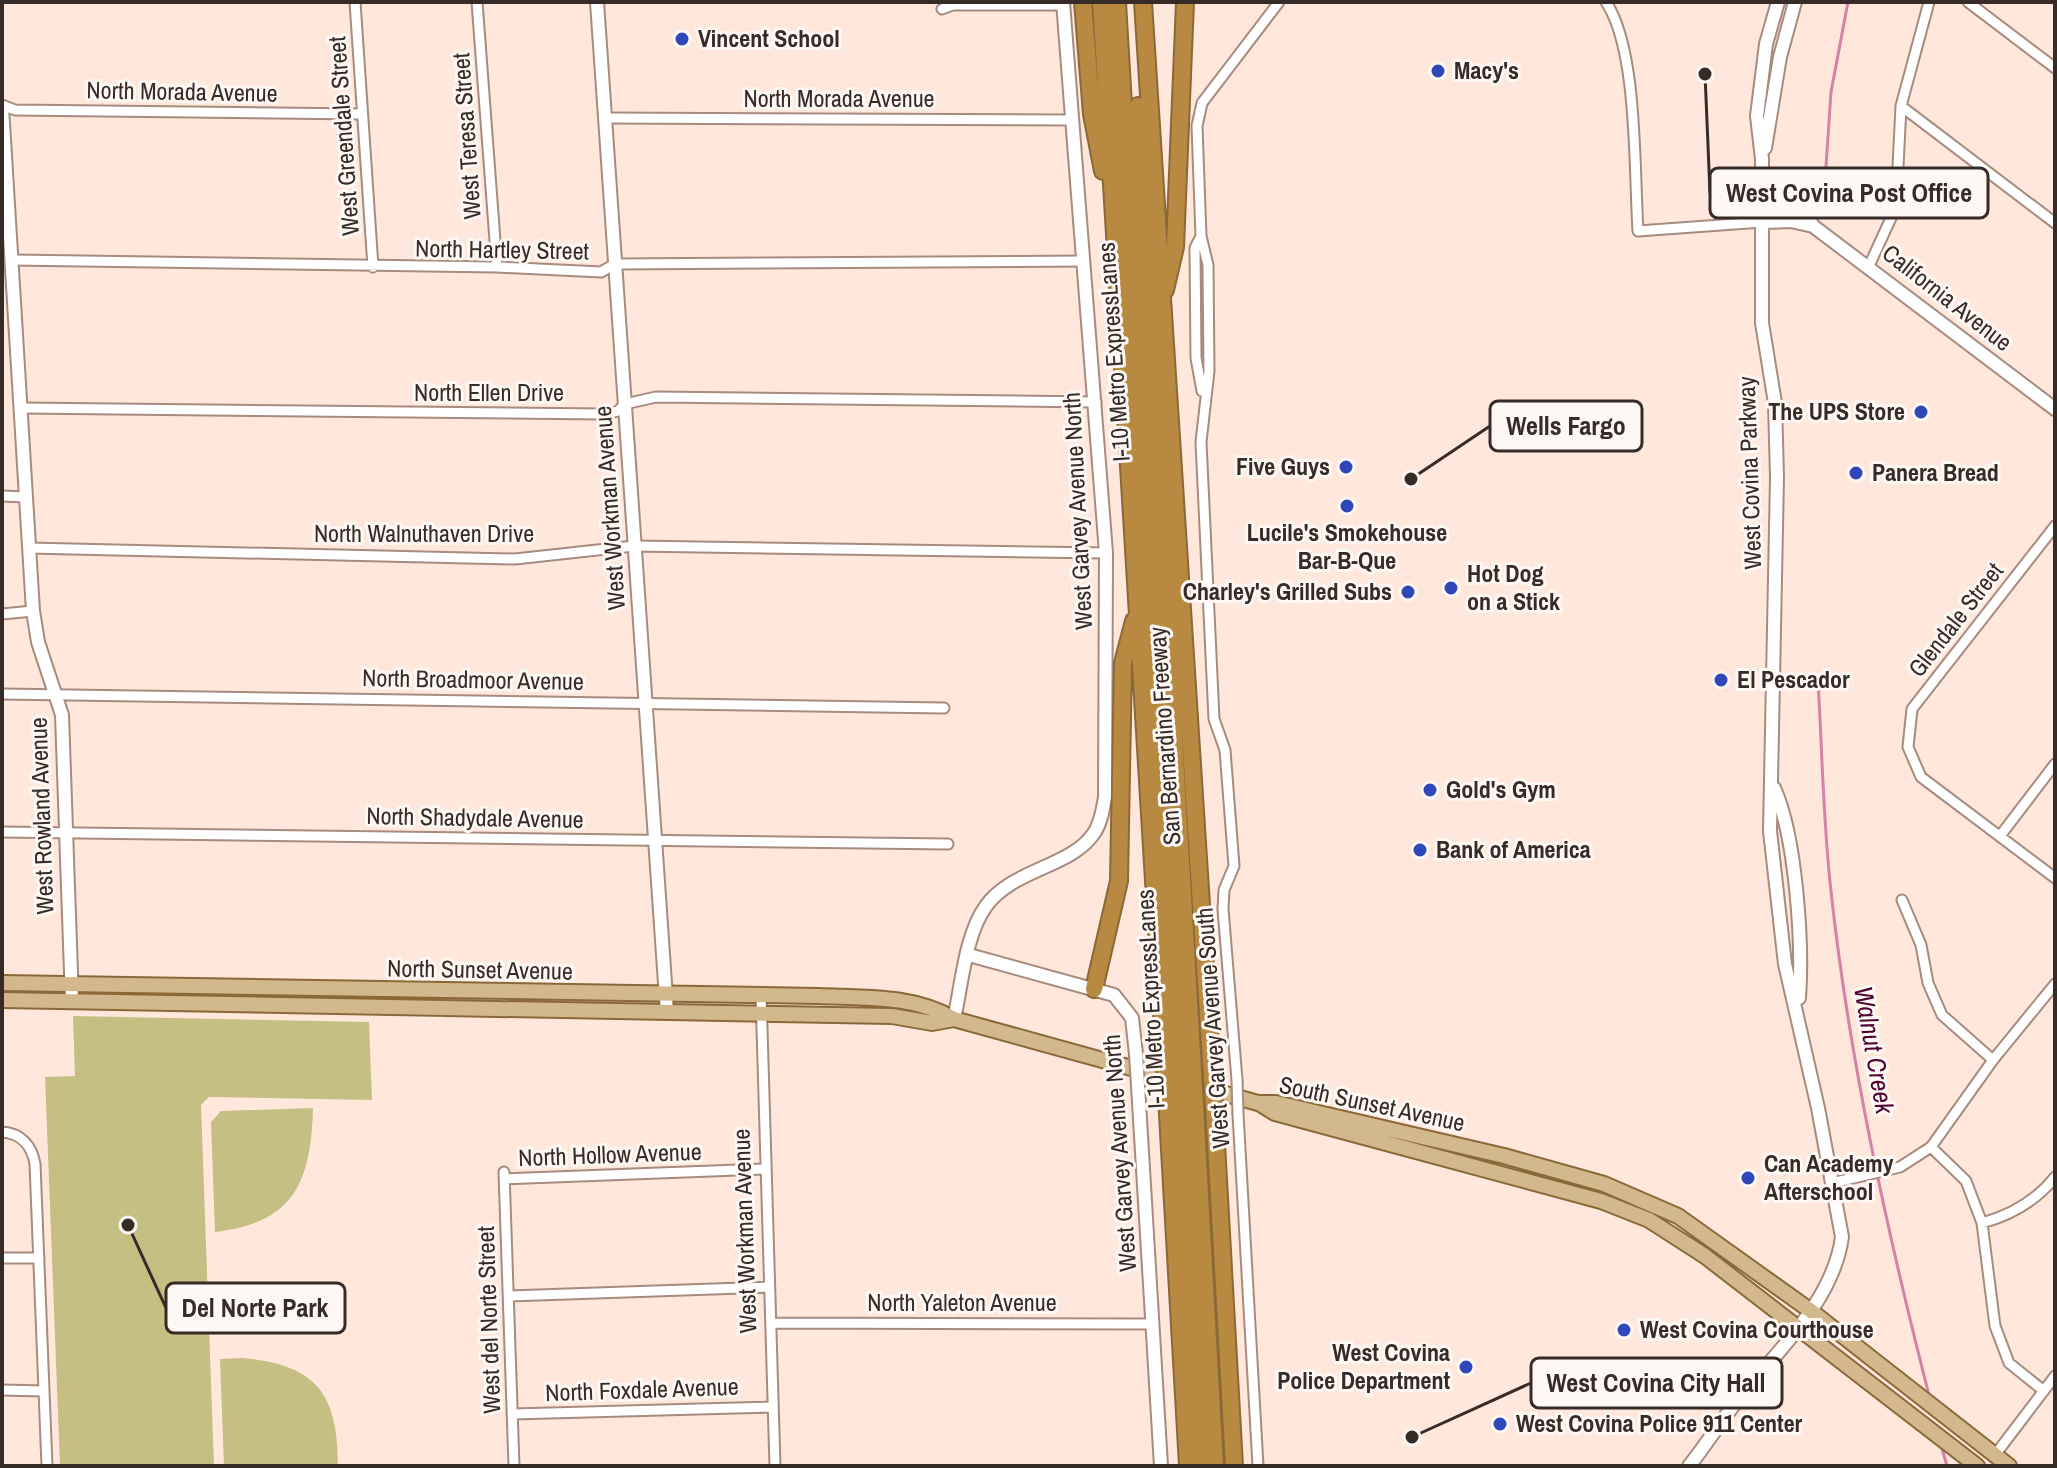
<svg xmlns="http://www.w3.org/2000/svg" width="2057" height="1468" viewBox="0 0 2057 1468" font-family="'Archivo Narrow',sans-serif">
<rect width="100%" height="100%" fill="#ffe7dc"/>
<path fill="#c5bf83" d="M73,1016L369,1022L372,1100L209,1097L201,1105L214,1466H60L45,1077L75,1076Z
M313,1108C311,1181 295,1223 215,1232L211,1122L221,1111Z
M243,1358C317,1365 338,1394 338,1466H224L220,1359Z"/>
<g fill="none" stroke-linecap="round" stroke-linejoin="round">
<path stroke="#d482a6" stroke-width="3" d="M1823,211L1831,92L1848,2
M1818,681C1822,748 1823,815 1830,882C1848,1054 1886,1227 1929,1395
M1941,1445L1947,1466"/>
<defs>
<path id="minor" d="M355,2L373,267
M477,2L497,267
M1606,2C1638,50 1634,170 1638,231L1762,222
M1968,2L2055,68
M942,9L953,5H1064
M2,105L15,110L362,114
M1901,106L2055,223
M605,118L1073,120
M1201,236L1195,248L1196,358L1202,391
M13,260L497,267L601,272L615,264L1084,261
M1869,266L1896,207L1901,106L1929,2
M22,408L604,414L618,411L625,404L656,397L1096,402
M2,496L26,497
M2055,526L1912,709L1908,747L1921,777L2055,878
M29,548L515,559L634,546L1106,553
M2,614L33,611
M2,694L944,708
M2,832L948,844
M2000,836L2055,764
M1902,900L1921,945L1928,983L1942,1015L1993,1060
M761,995L775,1466
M1237,1080L1223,909L1224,890L1234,866L1225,750L1214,719L1201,442L1209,371L1208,265L1201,236L1197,126L1202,103L1279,2
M1238,1114L1258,1466
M2,1132C21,1133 32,1146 35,1164L47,1466
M1931,1147L1966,1181L1982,1223L1995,1326L2009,1363L2044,1391
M504,1172L514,1466
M504,1179L765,1169
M1832,1183L1900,1167L1931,1147L1993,1060L2055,984
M1982,1223C2011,1215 2036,1201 2055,1177
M2,1258H39
M509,1296L769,1287
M771,1323L1153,1324
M2,1390L44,1391
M512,1414L773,1407
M1995,1455L2055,1376"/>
<path id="tertiary" d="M597,2L667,1012
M2,107L33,611L38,642L62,715L72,1001
M1765,148L1780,57L1795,2
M1762,179L1804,210L1813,226
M1762,222L1791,221L1813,226L2055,409
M1774,788C1796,836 1803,944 1799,998
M969,955L1114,995L1132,1018L1136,1054
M954,1019C962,984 965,935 986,906C1012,869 1072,867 1094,833C1101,823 1103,809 1105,797L1106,553L1063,2
M1138,1086L1161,1466
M1689,1466C1706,1445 1720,1422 1737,1401C1776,1352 1833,1302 1842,1237L1818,1108L1785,964L1770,831L1777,477L1775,403L1762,323V159L1757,116L1766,44L1778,2"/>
<path id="primary" d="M2,983L819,996C865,998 914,995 954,1019L1258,1103H1276L1504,1156L1604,1184L1678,1216L1811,1311L2009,1466
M2,1000L892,1016L932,1023L954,1019
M1259,1103L1275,1113L1601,1201L1649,1220L1705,1256L1977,1466"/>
<path id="motorway" d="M1083,2L1092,114L1103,171
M1101,2L1165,1063
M1117,2L1179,1067
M1143,2L1212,1076
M1138,106L1193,1071
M1165,290L1175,247L1185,2
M1094,989L1119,881L1123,663L1134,621
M1167,1097L1188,1466
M1181,1100L1203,1466
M1195,1104L1215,1466
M1214,1108L1234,1466"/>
</defs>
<use href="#minor" stroke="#a68b7e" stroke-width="13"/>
<use href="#tertiary" stroke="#a68b7e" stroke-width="16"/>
<use href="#primary" stroke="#8a6838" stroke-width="18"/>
<use href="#motorway" stroke="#8a6838" stroke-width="20"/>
<use href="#minor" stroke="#fff" stroke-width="9"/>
<use href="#tertiary" stroke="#fff" stroke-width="12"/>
<use href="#primary" stroke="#d4b88d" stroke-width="14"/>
<use href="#motorway" stroke="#b88941" stroke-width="16"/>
<defs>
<path id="minor-bridge" d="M1237,1080L1238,1114"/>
<path id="tertiary-bridge" d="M1136,1054L1138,1086"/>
<path id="motorway-bridge" d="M1165,1063L1167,1097
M1179,1067L1181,1100
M1193,1071L1195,1104
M1212,1076L1214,1108"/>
</defs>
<use href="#minor-bridge" stroke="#a68b7e" stroke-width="13" stroke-linecap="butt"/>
<use href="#tertiary-bridge" stroke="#a68b7e" stroke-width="16" stroke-linecap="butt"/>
<use href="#motorway-bridge" stroke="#8a6838" stroke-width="20" stroke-linecap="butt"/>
<use href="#minor-bridge" stroke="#fff" stroke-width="9"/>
<use href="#tertiary-bridge" stroke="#fff" stroke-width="12"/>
<use href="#motorway-bridge" stroke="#b88941" stroke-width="16"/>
</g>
<g fill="#2f47b8" stroke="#fef8f5" stroke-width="3">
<circle cx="682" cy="39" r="8"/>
<circle cx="1438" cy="71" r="8"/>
<circle cx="1921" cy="412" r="8"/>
<circle cx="1346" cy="467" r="8"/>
<circle cx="1856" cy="473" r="8"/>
<circle cx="1347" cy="506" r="8"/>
<circle cx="1451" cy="588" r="8"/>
<circle cx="1408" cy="592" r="8"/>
<circle cx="1721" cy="680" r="8"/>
<circle cx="1430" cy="790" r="8"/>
<circle cx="1420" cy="850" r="8"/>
<circle cx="1748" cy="1178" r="8"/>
<circle cx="1624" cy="1330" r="8"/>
<circle cx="1466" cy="1367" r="8"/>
<circle cx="1500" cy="1424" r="8"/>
</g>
<g text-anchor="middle" stroke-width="6" stroke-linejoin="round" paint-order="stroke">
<g font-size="24" font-weight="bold" fill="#362b26" stroke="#fef8f5" text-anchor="start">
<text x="698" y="47">Vincent School</text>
<text x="1454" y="79">Macy's</text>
<text x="1905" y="420" text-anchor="end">The UPS Store</text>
<text x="1330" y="475" text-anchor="end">Five Guys</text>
<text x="1872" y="481">Panera Bread</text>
<text x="1347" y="541" text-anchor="middle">Lucile's Smokehouse<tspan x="1347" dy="28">Bar-B-Que</tspan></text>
<text x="1467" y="582">Hot Dog<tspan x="1467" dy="28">on a Stick</tspan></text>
<text x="1392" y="600" text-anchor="end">Charley's Grilled Subs</text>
<text x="1737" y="688">El Pescador</text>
<text x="1446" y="798">Gold's Gym</text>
<text x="1436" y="858">Bank of America</text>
<text x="1764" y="1172">Can Academy<tspan x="1764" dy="28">Afterschool</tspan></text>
<text x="1640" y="1338">West Covina Courthouse</text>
<text x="1450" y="1361" text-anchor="end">West Covina<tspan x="1450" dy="28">Police Department</tspan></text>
<text x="1516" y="1432">West Covina Police 911 Center</text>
</g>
<g font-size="24" fill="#362b26" stroke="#fef8f5">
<text transform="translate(182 92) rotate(1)" y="8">North Morada Avenue</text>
<text x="839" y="107">North Morada Avenue</text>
<text transform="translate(344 136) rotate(-94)" y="8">West Greendale Street</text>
<text transform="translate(467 136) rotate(-94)" y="8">West Teresa Street</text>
<text transform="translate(502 250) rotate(1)" y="8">North Hartley Street</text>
<text transform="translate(1947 298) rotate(38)" y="8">California Avenue</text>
<text transform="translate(1114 352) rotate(-94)" y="8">I-10 Metro ExpressLanes</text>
<text x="489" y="401">North Ellen Drive</text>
<text transform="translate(1750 473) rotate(-92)" y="8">West Covina Parkway</text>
<text transform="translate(610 508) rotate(-94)" y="8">West Workman Avenue</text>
<text transform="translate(1078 511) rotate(-93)" y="8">West Garvey Avenue North</text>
<text x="424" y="542">North Walnuthaven Drive</text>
<text transform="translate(1956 620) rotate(-52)" y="8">Glendale Street</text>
<text transform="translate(473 680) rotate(1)" y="8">North Broadmoor Avenue</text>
<text transform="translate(1165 736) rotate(-94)" y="8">San Bernardino Freeway</text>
<text transform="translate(42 816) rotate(-92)" y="8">West Rowland Avenue</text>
<text transform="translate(475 818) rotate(1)" y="8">North Shadydale Avenue</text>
<text transform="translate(480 970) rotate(1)" y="8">North Sunset Avenue</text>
<text transform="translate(1151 999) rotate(-93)" y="8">I-10 Metro ExpressLanes</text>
<text transform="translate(1213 1028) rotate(-94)" y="8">West Garvey Avenue South</text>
<text transform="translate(1372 1104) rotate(12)" y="8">South Sunset Avenue</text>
<text transform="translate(1120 1153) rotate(-94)" y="8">West Garvey Avenue North</text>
<text transform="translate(610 1155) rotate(-2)" y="8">North Hollow Avenue</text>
<text transform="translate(745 1231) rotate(-92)" y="8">West Workman Avenue</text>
<text x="962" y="1311">North Yaleton Avenue</text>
<text transform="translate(489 1320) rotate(-92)" y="8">West del Norte Street</text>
<text transform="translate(642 1390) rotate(-2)" y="8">North Foxdale Avenue</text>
</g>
<g font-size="26" font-style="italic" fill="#4f0430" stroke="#fef8f5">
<text transform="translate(1874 1050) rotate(80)" y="9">Walnut Creek</text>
</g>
</g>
<path fill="none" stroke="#362b26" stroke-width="3" d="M1705 74L1710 193M1411 479L1490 426M128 1225L166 1308M1412 1437L1531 1383"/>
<g fill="#362b26" stroke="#fef8f5" stroke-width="3">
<circle cx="1705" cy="74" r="8"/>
<circle cx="1411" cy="479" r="8"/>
<circle cx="128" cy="1225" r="8"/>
<circle cx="1412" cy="1437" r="8"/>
</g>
<g fill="#fef8f5" stroke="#362b26" stroke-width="3">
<rect x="1710" y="168" width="278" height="50" rx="8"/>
<rect x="1490" y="401" width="152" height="50" rx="8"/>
<rect x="166" y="1283" width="179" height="50" rx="8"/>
<rect x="1531" y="1358" width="251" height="50" rx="8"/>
</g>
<g font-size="26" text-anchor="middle" font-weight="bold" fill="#362b26">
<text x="1849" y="202">West Covina Post Office</text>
<text x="1566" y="435">Wells Fargo</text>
<text x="255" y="1317">Del Norte Park</text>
<text x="1656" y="1392">West Covina City Hall</text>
</g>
<rect width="2057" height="1468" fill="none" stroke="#362b26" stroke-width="8"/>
</svg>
